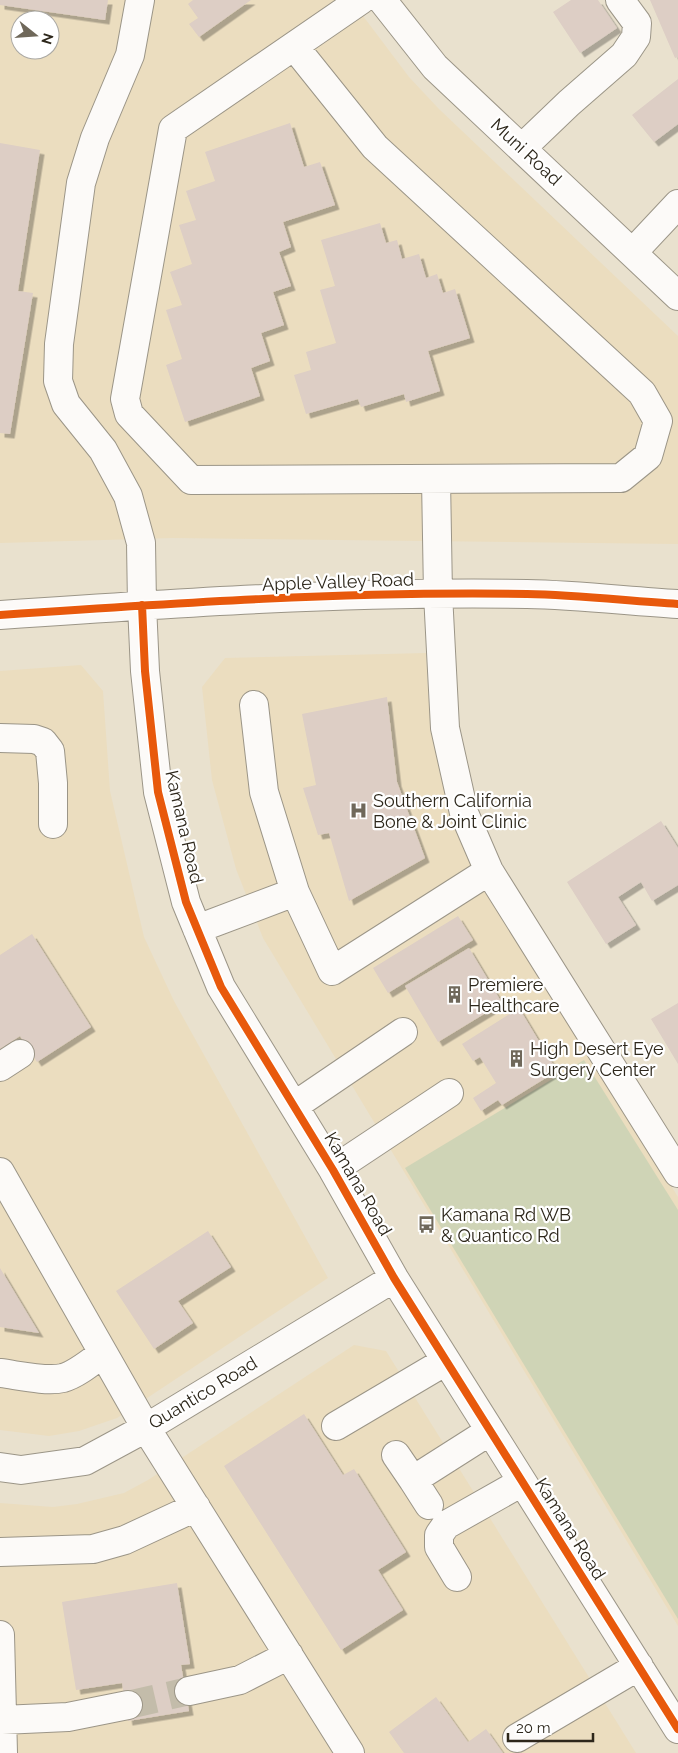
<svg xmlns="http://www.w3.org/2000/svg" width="678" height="1753" viewBox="0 0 678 1753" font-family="Raleway,sans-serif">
<defs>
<filter id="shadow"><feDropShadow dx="4.5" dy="4.5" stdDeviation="0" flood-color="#0004"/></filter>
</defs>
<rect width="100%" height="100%" fill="#e9e1ce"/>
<path fill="#ebddbf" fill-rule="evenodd" d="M0,0H351L409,77L439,109L678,336V544L173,538L0,543ZM20,20H50V50H20Z
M426,653L428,694L440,774L453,823L471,862L678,1197V1626L263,938L236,869L212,780L202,687L225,658Z
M81,665L103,691L110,791L144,937L174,1001L328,1278L117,1418L79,1431L49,1436L0,1430V671Z
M354,1345L386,1351L636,1753H0V1503L53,1507L77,1504L124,1493L148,1480Z"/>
<path fill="#cfd4b6" d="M584,1060L678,1210V1619L405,1168Z"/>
<path fill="#ddcec5" filter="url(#shadow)" d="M0,0H108L105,20L0,5Z
M193,0H251L199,37L189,24L198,18L188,4Z
M571,0H598L617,28L580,53L553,12Z
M650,0H678V57L675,58Z
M678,79V124L654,142L632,115Z
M290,123L304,167L320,162L335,205L283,222L291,247L279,252L291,286L273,292L284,325L261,333L270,361L251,368L260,396L185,422L166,365L182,359L166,310L182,305L170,272L192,264L179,225L196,220L186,191L215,181L205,152Z
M0,143L40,150L18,291L33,293L10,434L0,433Z
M380,223L386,243L397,240L402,259L419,254L426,278L437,274L443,293L455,289L470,338L428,351L440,391L406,402L404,394L361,407L358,399L306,414L294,375L311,370L306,352L336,343L320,290L335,286L321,240Z
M387,697L397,782L425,858L349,901L329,833L318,835L303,788L316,785L302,714Z
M661,821L678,848V885L652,901L641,882L618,897L636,925L606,944L567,882Z
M458,916L473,940L388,993L373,968Z
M32,934L91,1027L37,1062L20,1036L0,1049V955Z
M469,948L502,1003L438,1042L405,986Z
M678,1003V1064L651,1019Z
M519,1008L557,1071L502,1105L498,1100L481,1111L473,1098L496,1083L480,1057L473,1061L462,1044Z
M208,1231L231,1267L178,1301L193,1323L154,1349L116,1291Z
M0,1268L39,1333L0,1327Z
M304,1414L343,1475L354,1469L406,1552L378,1570L403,1610L341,1650L224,1466Z
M177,1583L190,1664L181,1665L189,1711L128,1721L122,1683L76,1690L62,1602Z
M436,1697L468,1742L486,1729L503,1753H404L389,1732Z"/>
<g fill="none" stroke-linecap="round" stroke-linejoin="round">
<path stroke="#c3bcaa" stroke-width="28" stroke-dasharray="28 14" stroke-linecap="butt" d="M128,1705L189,1691"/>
<defs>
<path id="minor" d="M140,0L130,55L95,138L81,183L59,344L58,381L66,404L103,450L128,496L141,543L142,605L145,671L158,792L186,902L221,987L333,1170L394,1278L678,1729
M382,0L435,67L678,296
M294,46L375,147L642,393L658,421L648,456L621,478L191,480L129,414L125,399L173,129L361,0
M522,148L569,103L624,55L636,37L637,23L620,0
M633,252L678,204
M436,479L438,594L445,728L464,813L489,871L678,1173
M0,615C175,603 352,591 527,594C578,595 628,601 678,604
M0,738L34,739L43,742L50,751L53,783V824
M295,892L332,971L489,871
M197,929L295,892L264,792L254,705
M0,1067L20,1054
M294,1106L403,1032
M333,1170L449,1093
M0,1172L146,1428L350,1753
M0,1373C17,1375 46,1382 63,1378C77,1374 91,1362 103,1353
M336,1426L446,1361
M396,1455L413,1480L490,1431
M0,1467L21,1470L85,1461L146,1428L394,1278
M413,1480L429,1505
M0,1552L93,1549L125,1540L196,1507
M457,1577L439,1547V1535L446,1525L522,1482
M0,1635L3,1753
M189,1691L240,1680L289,1655
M2,1720L68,1717L128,1705
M517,1738L639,1666"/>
</defs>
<use href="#minor" stroke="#9b9587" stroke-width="30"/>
<use href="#minor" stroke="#fcfaf8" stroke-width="28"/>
<defs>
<path id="cycleway" d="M142,605L145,671L158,792L186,902L221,987L333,1170L394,1278L678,1729
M0,615C175,603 352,591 527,594C578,595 628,601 678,604"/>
</defs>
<use href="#cycleway" stroke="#fff" stroke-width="11"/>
<use href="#cycleway" stroke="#e8590c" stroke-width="8"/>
</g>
<defs>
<symbol id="hospital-bare" viewBox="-9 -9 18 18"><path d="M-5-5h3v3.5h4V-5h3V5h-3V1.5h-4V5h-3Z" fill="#6f685a" stroke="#fff" stroke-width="2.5" paint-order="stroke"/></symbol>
<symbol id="building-bare" viewBox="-9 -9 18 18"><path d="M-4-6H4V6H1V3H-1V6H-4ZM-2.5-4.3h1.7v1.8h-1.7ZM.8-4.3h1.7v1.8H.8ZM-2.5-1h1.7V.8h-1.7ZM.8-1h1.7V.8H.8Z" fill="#6f685a" stroke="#fff" stroke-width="2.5" paint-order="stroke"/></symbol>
<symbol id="bus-bare" viewBox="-9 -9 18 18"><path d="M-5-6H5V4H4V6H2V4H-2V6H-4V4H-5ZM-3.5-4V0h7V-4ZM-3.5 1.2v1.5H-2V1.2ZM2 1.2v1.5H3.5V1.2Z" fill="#6f685a" stroke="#fff" stroke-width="2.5" paint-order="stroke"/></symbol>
</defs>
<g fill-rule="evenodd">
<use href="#hospital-bare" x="346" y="798" width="25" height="25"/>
<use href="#building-bare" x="442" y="982" width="25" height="25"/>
<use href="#building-bare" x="504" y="1046" width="25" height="25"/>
<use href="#bus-bare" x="414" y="1212" width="25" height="25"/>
</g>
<g text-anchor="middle" stroke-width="4.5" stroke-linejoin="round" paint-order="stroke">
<g font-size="18" fill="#2d271b" stroke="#fff">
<text transform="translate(526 152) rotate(43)" y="6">Muni Road</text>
<text transform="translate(338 582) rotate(-2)" y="6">Apple Valley Road</text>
<text transform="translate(184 827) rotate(77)" y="6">Kamana Road</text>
<text transform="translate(358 1184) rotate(60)" y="6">Kamana Road</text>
<text transform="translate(203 1393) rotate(-31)" y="6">Quantico Road</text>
<text transform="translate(570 1529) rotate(58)" y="6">Kamana Road</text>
</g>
<g font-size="18" fill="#2d271b" stroke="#fff" text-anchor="start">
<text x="373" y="807">Southern California<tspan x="373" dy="21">Bone &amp; Joint Clinic</tspan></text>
<text x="468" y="991">Premiere<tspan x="468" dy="21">Healthcare</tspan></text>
<text x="530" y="1055">High Desert Eye<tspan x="530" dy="21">Surgery Center</tspan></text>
<text x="441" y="1221">Kamana Rd WB<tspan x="441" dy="21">&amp; Quantico Rd</tspan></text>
</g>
</g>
<g transform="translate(35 35) rotate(107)"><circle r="24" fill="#ffffff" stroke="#aba9a4"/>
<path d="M0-4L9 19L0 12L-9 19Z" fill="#6f685a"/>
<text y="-8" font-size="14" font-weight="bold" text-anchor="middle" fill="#2d271b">N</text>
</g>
<path d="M508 1733v8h85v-8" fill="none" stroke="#2d271b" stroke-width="2.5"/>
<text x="516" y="1733" font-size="15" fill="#2d271b" stroke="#ffffff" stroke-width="4" paint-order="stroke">20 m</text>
</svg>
